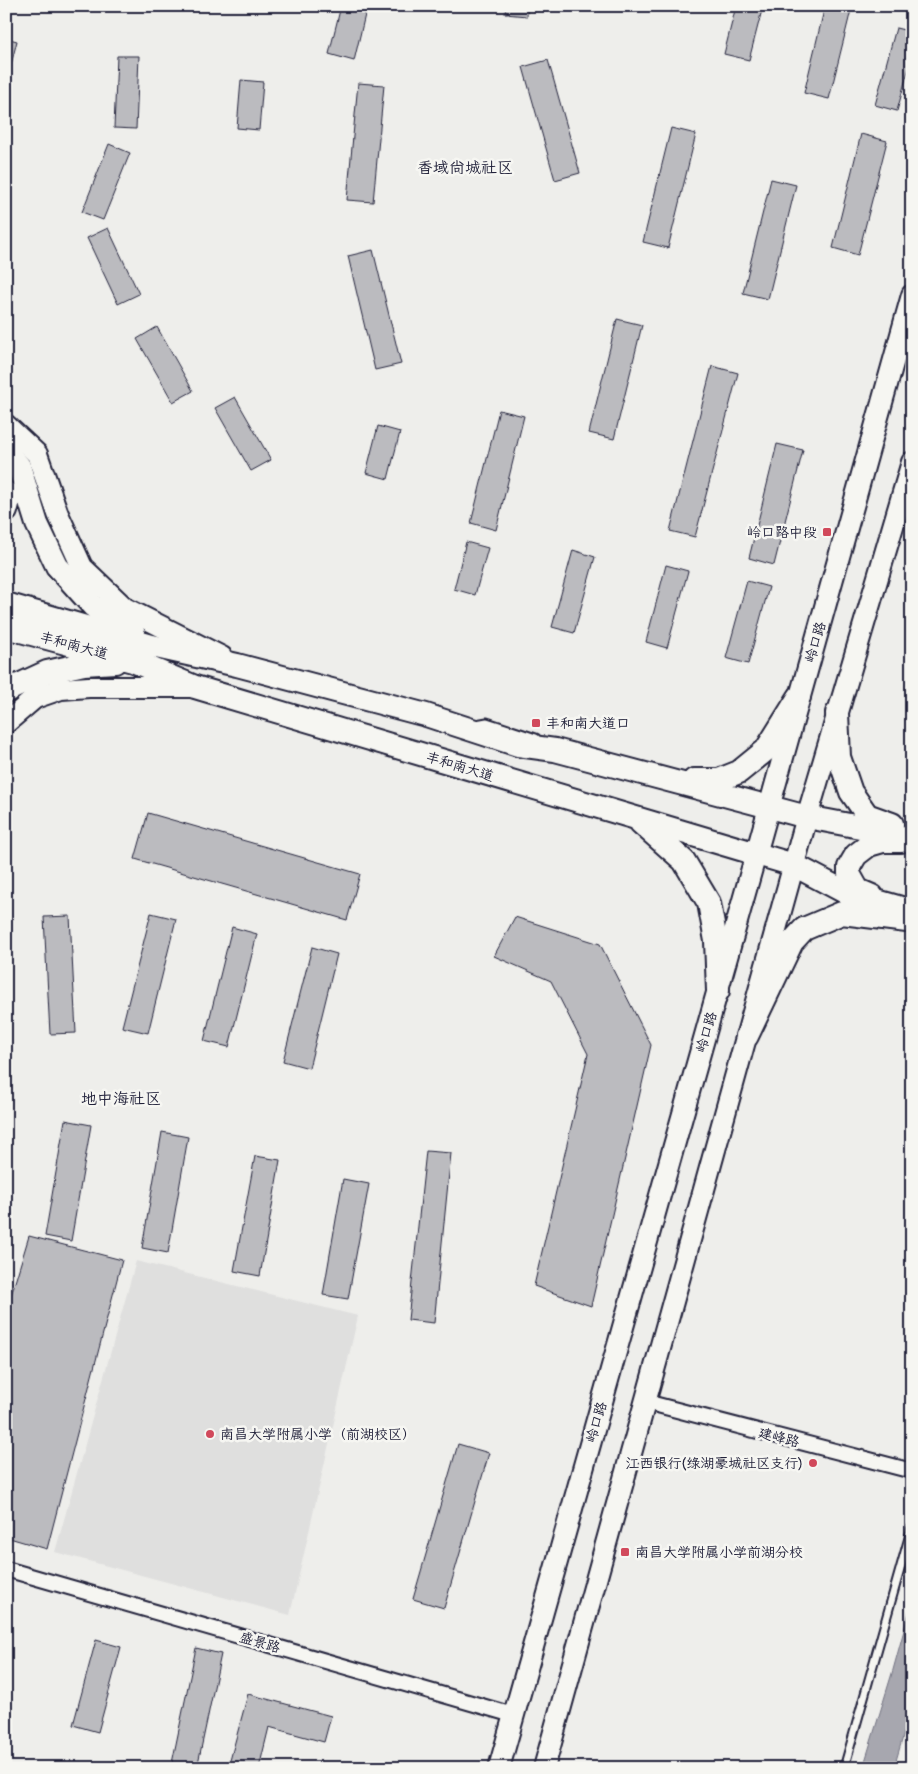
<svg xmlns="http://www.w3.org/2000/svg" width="918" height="1774" viewBox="0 0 918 1774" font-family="Pangolin,'LXGW WenKai TC',sans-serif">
<rect width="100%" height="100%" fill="#eeeeeb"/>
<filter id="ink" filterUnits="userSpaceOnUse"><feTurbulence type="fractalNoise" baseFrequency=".02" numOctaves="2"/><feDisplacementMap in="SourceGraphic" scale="10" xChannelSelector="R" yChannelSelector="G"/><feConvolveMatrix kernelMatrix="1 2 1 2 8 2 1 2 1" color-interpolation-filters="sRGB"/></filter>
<g filter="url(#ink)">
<path fill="#dfdfde" d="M136,1261L358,1316L290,1615L55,1552Z"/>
<path fill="#a7a7af" stroke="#727281" d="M912,1601V1706L895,1764L893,1768H863L893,1670Z"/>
<path fill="#bbbbbf" stroke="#22223b" d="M341,6H367L354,61L329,54Z
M506,6H528L527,16L505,14Z
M736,6H763L749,60L724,54Z
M825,6H852L829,99L804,93Z
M896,28L912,32V56L897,111L875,105Z
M6,38L17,41L6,84Z
M117,56H139L136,129L114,128Z
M548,60L580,173L555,180L523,67Z
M241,80L263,82L259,130L237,128Z
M358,83L384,85L373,202L347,200Z
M671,128L696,134L668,248L643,242Z
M861,134L887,141L858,255L833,248Z
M109,144L130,153L103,220L82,212Z
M771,179L796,185L768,299L743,293Z
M108,228L139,294L118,304L87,238Z
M373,250L401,364L375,370L348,256Z
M617,319L642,325L614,439L589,433Z
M157,327L193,391L173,402L137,339Z
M712,366L738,373L695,537L670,531Z
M235,397L271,460L251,471L215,408Z
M499,410L524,416L496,530L471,523Z
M378,426L400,432L388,479L366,473Z
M777,444L803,450L774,565L749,558Z
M466,542L488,548L475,595L454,589Z
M573,550L595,557L574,633L552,627Z
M666,565L688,571L667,648L646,642Z
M747,581L769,587L748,664L726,658Z
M148,813L360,874L347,920L135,859Z
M151,913L176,919L148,1033L122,1027Z
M70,916L76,1033L50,1034L44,917Z
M515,917L600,944L651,1045L591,1306L534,1286L588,1054L551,981L494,956Z
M232,927L257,934L229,1047L204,1041Z
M312,947L337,954L309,1068L283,1061Z
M65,1120L91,1125L71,1241L45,1236Z
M162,1132L188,1137L168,1253L142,1248Z
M426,1151L451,1153L434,1323L408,1320Z
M255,1156L280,1160L260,1276L234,1271Z
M343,1179L369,1184L348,1299L323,1295Z
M29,1236L122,1260L47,1549L6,1537V1312Z
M458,1444L489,1453L444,1608L413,1599Z
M96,1640L121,1647L98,1732L73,1725Z
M196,1648L221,1654L197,1768H171Z
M248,1694L331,1716L324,1742L269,1727L259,1768H228Z"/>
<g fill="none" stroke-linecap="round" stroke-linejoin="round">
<defs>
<path id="lane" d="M476,724L487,722L536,738
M844,1768L912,1527"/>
<path id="street" d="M646,1402L912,1471
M6,1569L513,1715"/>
<path id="secondary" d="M6,425L37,454L58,514L82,567L125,608L222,657
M6,723L35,698L61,689L89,687H193
M499,1768L756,854L912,295
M544,1768L807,817L912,462"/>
<path id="primary" d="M6,452L19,466L37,524L57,566L93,606L134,634
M6,493L8,504L6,511
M6,604L152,646L237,665L426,715L518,745L555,750L807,817L876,830L912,840
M6,627L133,661L195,687L794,865L845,892L912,911
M6,691L47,672L84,664L115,662
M837,713L839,757L851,792L867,815L892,824
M694,780H719L739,772L766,750L799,697
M641,823L684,861L709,903L716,941L718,991
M872,896L858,890L849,874V867L856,855L869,845L883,841H901
M747,1036L792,942L804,929L842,913L907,921"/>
</defs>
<use href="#lane" stroke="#22223b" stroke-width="11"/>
<use href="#street" stroke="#22223b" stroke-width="18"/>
<use href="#secondary" stroke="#22223b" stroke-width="24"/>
<use href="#primary" stroke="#22223b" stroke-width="26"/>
<use href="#lane" stroke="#f6f6f2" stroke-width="7"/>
<use href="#street" stroke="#f6f6f2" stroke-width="14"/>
<use href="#secondary" stroke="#f6f6f2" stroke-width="20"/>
<use href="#primary" stroke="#f6f6f2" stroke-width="22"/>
</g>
</g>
<g fill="#d1495b" stroke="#f6f6f2" stroke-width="2">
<rect x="822" y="527" width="10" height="10" rx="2.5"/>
<rect x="531" y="718" width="10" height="10" rx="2.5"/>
<circle cx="210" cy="1434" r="5"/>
<circle cx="813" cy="1463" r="5"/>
<rect x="620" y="1547" width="10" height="10" rx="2.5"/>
</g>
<g text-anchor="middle" stroke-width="5" stroke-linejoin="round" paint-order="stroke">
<g font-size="14" fill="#22223b" stroke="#f6f6f2" text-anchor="start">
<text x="817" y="537" text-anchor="end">岭口路中段</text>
<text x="546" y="728">丰和南大道口</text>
<text x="220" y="1439">南昌大学附属小学（前湖校区）</text>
<text x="803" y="1468" text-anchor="end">江西银行(绿湖豪城社区支行)</text>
<text x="635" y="1557">南昌大学附属小学前湖分校</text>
</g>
<g font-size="14" fill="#22223b" stroke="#f6f6f2">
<text transform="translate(815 642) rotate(-74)" y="5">岭口路</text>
<text transform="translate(74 645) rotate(15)" y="5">丰和南大道</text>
<text transform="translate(460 766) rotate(17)" y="5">丰和南大道</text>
<text transform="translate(706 1032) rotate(-74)" y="5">岭口路</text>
<text transform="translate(596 1422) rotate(-74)" y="5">岭口路</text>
<text transform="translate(779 1437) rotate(14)" y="5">建峰路</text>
<text transform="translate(260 1642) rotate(16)" y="5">盛景路</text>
</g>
<g font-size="16" fill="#22223b" stroke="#f6f6f2">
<text x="465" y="173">香域尚城社区</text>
<text x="121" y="1104">地中海社区</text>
</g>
</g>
<rect width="918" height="1774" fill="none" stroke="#f6f6f2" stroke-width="25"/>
<rect x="12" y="12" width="893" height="1749" fill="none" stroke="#22223b" stroke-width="2" filter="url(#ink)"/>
</svg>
